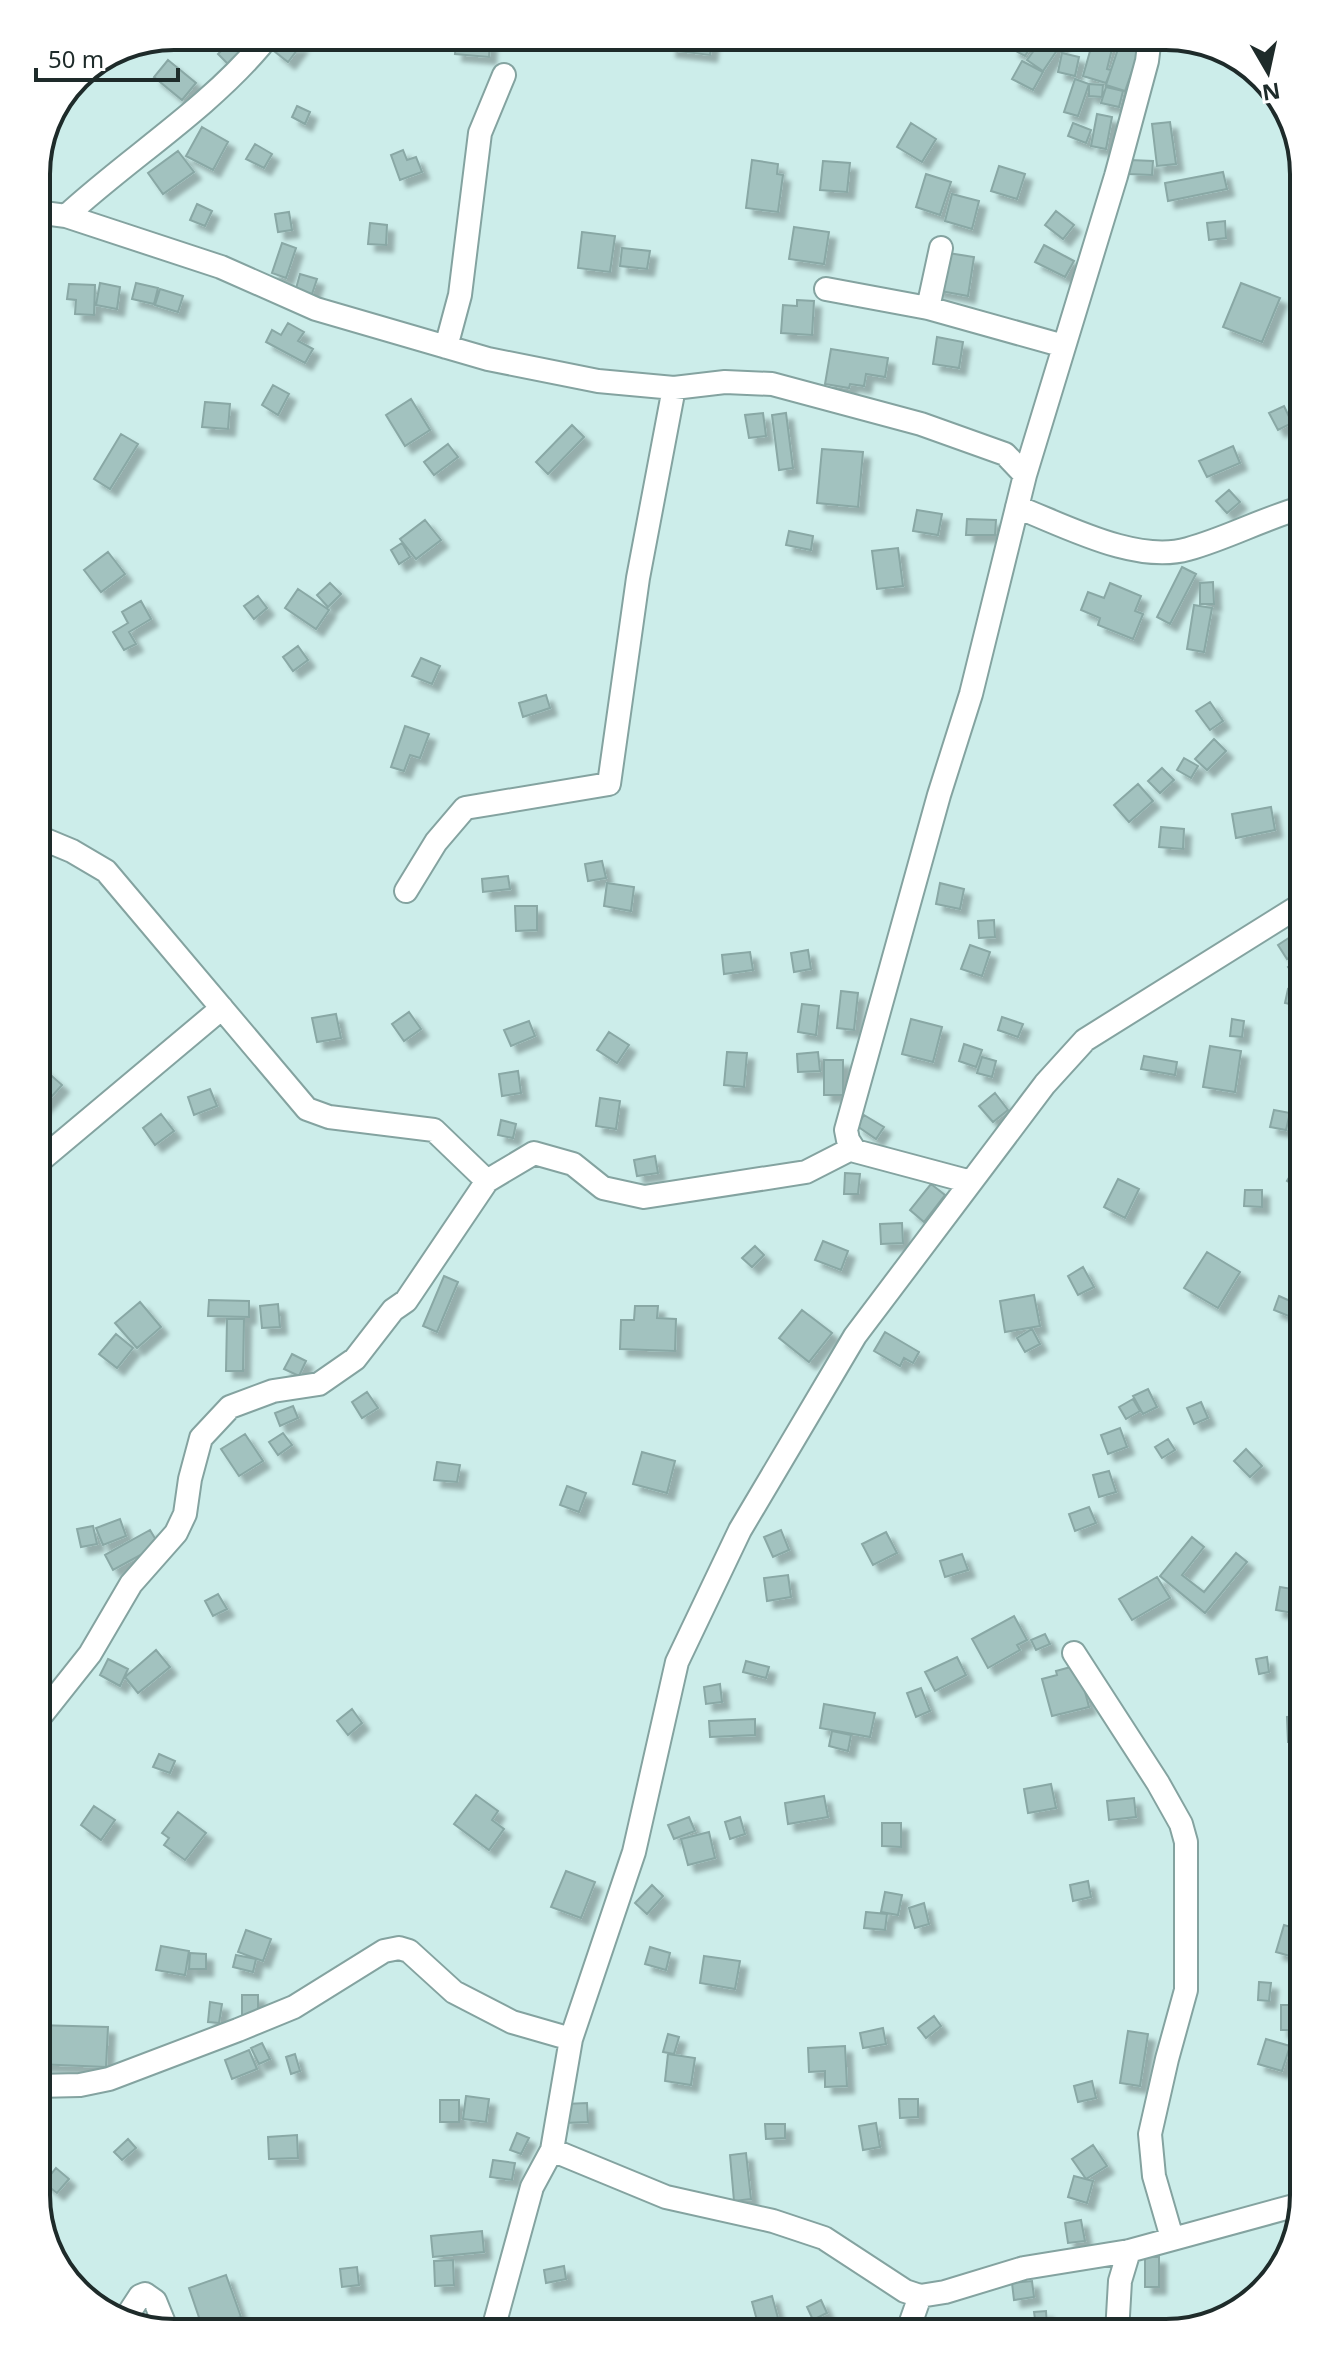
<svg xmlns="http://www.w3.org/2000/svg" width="1340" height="2369" viewBox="0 0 1340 2369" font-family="'Noto Sans',sans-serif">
<defs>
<filter id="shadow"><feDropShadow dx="7" dy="7" stdDeviation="2" flood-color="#0004"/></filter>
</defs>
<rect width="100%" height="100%" fill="#ccedea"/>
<path fill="#a2c2bf" stroke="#89a8a5" stroke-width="2" filter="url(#shadow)" d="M1066,37L1043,71L1027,60L1043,38Z
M1094,37H1115L1107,69L1111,70L1106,83L1083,76Z
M1122,37H1144L1125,91L1106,85Z
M1019,38H1036L1025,56L1012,49Z
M670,41H712L710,55L669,50Z
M456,43H490L489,57L455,54Z
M227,45H238L246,53L231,67L218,54Z
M279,45H301L288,62L274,51Z
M1062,53L1079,57L1075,76L1058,72Z
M168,60L196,83L182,100L154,77Z
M1022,61L1043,72L1033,90L1012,79Z
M1075,79L1089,84L1078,116L1064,112Z
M1089,84L1103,85L1102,97L1089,96Z
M1106,87L1123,91L1119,107L1101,103Z
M297,106L310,112L305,124L292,117Z
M1097,114L1112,117L1106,149L1091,146Z
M1170,122L1176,164L1157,166L1152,124Z
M911,123L936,139L922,162L897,147Z
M1073,123L1091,130L1086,143L1068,136Z
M202,127L228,142L213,170L186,156Z
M255,144L272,154L264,168L246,159Z
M403,150L407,160L416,157L422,172L400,180L391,155Z
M178,151L194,172L163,194L148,173Z
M752,160L778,164L777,174L783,175L778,212L746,208Z
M1130,160L1153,161L1152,175L1129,174Z
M823,161L850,163L847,192L820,190Z
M999,166L1025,174L1017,199L991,191Z
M1223,172L1227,189L1168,201L1165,183Z
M926,174L951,182L940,215L916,207Z
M952,194L979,201L972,229L945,221Z
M197,204L212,211L205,226L190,220Z
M1056,211L1074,225L1063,239L1045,225Z
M289,212L292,230L278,232L275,214Z
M1225,221L1226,238L1209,240L1207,223Z
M370,223L387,225L386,245L368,244Z
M794,227L829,232L824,264L789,259Z
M582,232L615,236L610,272L578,268Z
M282,243L296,248L286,278L272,273Z
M1044,245L1074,261L1065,277L1035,262Z
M622,248L650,251L647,269L620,266Z
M942,252L974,257L968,296L935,290Z
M300,274L317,279L311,297L295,292Z
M100,283L120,287L117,309L96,305Z
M136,283L158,288L154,304L132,299Z
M1241,283L1280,298L1262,342L1223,327Z
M69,284L95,285L94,315L75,314L76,300L67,299Z
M160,289L183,296L178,312L155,305Z
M797,300L814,301L812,335L781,333L783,305L797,306Z
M288,323L304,332L298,341L313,349L305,363L266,342L272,330L281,335Z
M937,337L963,342L959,368L933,364Z
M831,349L888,358L885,377L866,374L864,386L850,384L849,388L825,384Z
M273,385L289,394L278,415L262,405Z
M411,399L430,430L405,446L386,415Z
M205,402L230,404L228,429L202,427Z
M1284,406L1292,423L1278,430L1269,413Z
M763,413L766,436L749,438L745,415Z
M786,413L793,468L779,470L772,415Z
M572,425L584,437L548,474L536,462Z
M121,434L138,444L110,489L94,479Z
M448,444L458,457L434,475L424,462Z
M1233,446L1240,463L1207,477L1199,461Z
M822,449L863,452L858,507L817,503Z
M1229,490L1240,502L1227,513L1216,501Z
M917,510L942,514L938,535L913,531Z
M967,519L996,520L995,535H966Z
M425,520L441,540L416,559L400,539Z
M789,531L813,536L811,550L786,545Z
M402,543L410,557L399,564L391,550Z
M898,548L903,586L877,589L872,551Z
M108,552L125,574L101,592L84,570Z
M1182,567L1196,574L1170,624L1157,617Z
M1213,582L1214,604H1200V583Z
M330,583L341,594L328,607L317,595Z
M1110,583L1141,596L1135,611L1143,614L1133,639L1098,625L1100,618L1081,610L1088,592L1104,598Z
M298,589L329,610L316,629L285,608Z
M258,596L267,608L254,619L244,606Z
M141,601L151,619L129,632L136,644L124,650L113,632L128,623L122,612Z
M1194,605L1212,608L1204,652L1187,649Z
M298,646L308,660L293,671L283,657Z
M421,658L440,666L432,684L412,676Z
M546,695L550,708L523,717L519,703Z
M1210,702L1223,721L1210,730L1196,711Z
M405,726L429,734L420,758L410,755L404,771L391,767Z
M1214,739L1226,751L1207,770L1195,759Z
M1184,758L1198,766L1191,778L1177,770Z
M1162,768L1174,780L1160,793L1148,781Z
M1138,784L1153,801L1129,822L1114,805Z
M1271,807L1275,830L1236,838L1232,814Z
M1161,827L1184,829L1183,849L1159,847Z
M602,861L606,878L588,881L585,864Z
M508,876L510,889L483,892L482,879Z
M607,883L634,887L631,911L604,906Z
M940,883L964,889L960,909L936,904Z
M515,906H537V930L516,931Z
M994,920L995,937L979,938L978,921Z
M1304,928V948L1287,959L1278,945Z
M970,945L990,952L982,976L961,969Z
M808,950L811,969L794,972L791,953Z
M750,952L753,970L724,974L722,955Z
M1304,956V978L1299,982L1288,967Z
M1288,989L1302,992L1299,1006L1285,1003Z
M841,991L858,993L854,1030L837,1028Z
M802,1004L819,1006L816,1035L798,1032Z
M409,1012L421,1029L404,1041L392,1024Z
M336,1014L341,1038L317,1042L312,1018Z
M1002,1017L1023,1024L1018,1037L998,1030Z
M911,1019L942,1027L933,1062L902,1054Z
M1232,1019L1244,1021L1242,1037L1230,1036Z
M529,1021L535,1036L511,1046L504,1030Z
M609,1032L629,1045L617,1063L597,1050Z
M964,1044L982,1050L976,1067L959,1061Z
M1210,1046L1241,1051L1235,1092L1203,1087Z
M727,1052L747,1053L744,1087L724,1085Z
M818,1052L820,1071L798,1072L797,1054Z
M1144,1056L1177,1062L1175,1075L1141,1069Z
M982,1057L996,1061L992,1077L977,1073Z
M824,1060H843V1095H824Z
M36,1062L62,1085L36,1114Z
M518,1071L521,1093L502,1096L499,1074Z
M210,1089L217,1106L194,1115L188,1097Z
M995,1093L1008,1110L993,1122L979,1106Z
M600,1098L620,1101L616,1129L596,1126Z
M1274,1110L1290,1113L1286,1130L1270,1127Z
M161,1114L174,1131L155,1145L143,1128Z
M864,1115L884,1127L876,1139L857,1126Z
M501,1120L516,1124L513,1138L498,1135Z
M655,1156L658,1173L637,1176L634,1160Z
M1296,1166L1304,1170L1297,1187L1287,1181Z
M845,1173L860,1174L858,1194H844Z
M1118,1179L1139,1189L1125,1218L1104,1207Z
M931,1184L945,1195L924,1222L910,1210Z
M1245,1190H1262V1207L1244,1206Z
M902,1223L903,1243L881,1244L880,1224Z
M823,1241L848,1251L841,1270L815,1260Z
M755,1246L764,1255L752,1267L742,1258Z
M1207,1252L1240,1272L1218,1308L1184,1288Z
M1083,1267L1094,1287L1078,1295L1068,1276Z
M444,1276L458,1282L437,1332L423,1326Z
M1034,1295L1040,1326L1005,1332L1000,1301Z
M1279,1296L1297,1304L1291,1317L1274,1310Z
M209,1300L249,1301V1317L208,1316Z
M140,1302L161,1327L137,1348L115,1323Z
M278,1304L280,1327L262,1328L260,1306Z
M635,1306H658L657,1318L676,1319L675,1351L620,1349L621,1320H634Z
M802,1310L832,1333L809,1362L779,1338Z
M227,1319H244L243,1371H226Z
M1032,1329L1040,1344L1025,1352L1017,1338Z
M885,1332L919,1352L913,1363L904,1358L900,1366L874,1351Z
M116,1334L133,1348L117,1368L99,1354Z
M292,1354L306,1361L299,1376L284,1369Z
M1148,1389L1157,1407L1143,1414L1133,1396Z
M367,1392L378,1408L362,1418L352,1402Z
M1133,1399L1140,1411L1126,1419L1119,1407Z
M1201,1402L1208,1418L1194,1424L1187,1408Z
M293,1406L298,1418L280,1426L275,1413Z
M1120,1428L1127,1447L1108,1454L1101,1435Z
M283,1433L292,1445L278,1455L269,1442Z
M245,1434L263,1461L239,1476L221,1449Z
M1168,1439L1175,1450L1162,1458L1155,1447Z
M1246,1449L1262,1466L1250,1477L1234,1461Z
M642,1452L675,1461L667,1493L633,1484Z
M437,1462L460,1465L457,1482L434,1480Z
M1109,1471L1116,1492L1099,1497L1093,1475Z
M567,1486L586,1493L579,1512L560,1505Z
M1089,1507L1096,1523L1075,1531L1069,1514Z
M120,1519L126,1536L103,1545L96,1528Z
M93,1526L97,1544L81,1547L77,1529Z
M150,1530L159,1545L113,1570L105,1555Z
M781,1530L789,1550L773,1557L764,1537Z
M886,1532L897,1553L873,1565L862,1544Z
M1192,1537L1204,1547L1182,1575L1204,1592L1236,1553L1247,1562L1205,1613L1160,1576Z
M962,1554L968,1570L945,1577L940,1561Z
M788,1575L791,1597L767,1601L764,1578Z
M1157,1577L1170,1598L1132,1620L1119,1599Z
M1280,1587L1304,1591V1615L1276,1610Z
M218,1594L227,1609L213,1616L205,1601Z
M1014,1616L1027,1640L1017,1645L1020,1650L988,1668L972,1639Z
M1045,1634L1050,1644L1036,1650L1031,1640Z
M156,1650L170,1667L138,1693L125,1677Z
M957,1657L966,1675L935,1691L925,1672Z
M1267,1657L1269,1672L1259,1674L1256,1659Z
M108,1659L128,1669L120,1686L100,1675Z
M746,1661L769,1667L766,1678L743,1672Z
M1078,1665L1089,1707L1052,1716L1042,1679L1057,1675L1056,1671Z
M720,1684L722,1702L706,1704L704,1687Z
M921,1688L930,1711L916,1717L907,1693Z
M824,1704L875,1713L870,1737L820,1728Z
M352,1709L362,1723L348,1735L337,1721Z
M1304,1716V1741L1288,1742L1287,1717Z
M755,1719V1735L710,1737L709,1721Z
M832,1731L851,1735L848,1751L829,1746Z
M159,1754L175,1761L170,1773L153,1767Z
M1051,1784L1056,1808L1028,1813L1024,1789Z
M476,1795L498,1811L492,1820L504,1829L489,1850L454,1824Z
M824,1796L828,1817L788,1824L785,1803Z
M1134,1798L1136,1817L1109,1820L1107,1801Z
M94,1806L115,1820L101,1840L81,1825Z
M178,1812L206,1833L185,1860L164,1845L169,1838L162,1833Z
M689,1817L695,1831L674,1839L668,1825Z
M740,1817L745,1834L730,1839L725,1822Z
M882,1823H901V1847L882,1846Z
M709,1832L715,1858L688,1865L681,1839Z
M566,1871L595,1882L581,1918L551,1907Z
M1088,1881L1091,1897L1073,1901L1070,1885Z
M652,1885L663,1896L647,1914L635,1903Z
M885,1892L902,1895L898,1915L881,1912Z
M924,1903L929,1924L915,1928L909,1908Z
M866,1912L887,1914L885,1930L864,1928Z
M1284,1925L1304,1931V1960L1276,1952Z
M246,1930L271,1939L263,1961L238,1952Z
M161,1946L189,1951L185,1975L156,1970Z
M650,1947L670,1953L666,1970L645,1964Z
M190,1953L206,1954V1969H189Z
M236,1955L256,1959L253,1972L233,1967Z
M704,1956L740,1961L735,1989L700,1983Z
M1259,1982L1271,1983L1269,2001L1258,2000Z
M242,1995H258V2015H242Z
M210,2002L222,2004L219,2023L208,2022Z
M1281,2005H1302V2030H1281Z
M934,2016L941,2026L926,2038L918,2028Z
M36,2025L108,2027L106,2067L36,2064Z
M883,2028L886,2044L863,2048L860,2033Z
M1128,2031L1148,2034L1140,2086L1120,2083Z
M668,2034L679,2037L674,2054L663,2052Z
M1266,2039L1290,2046L1282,2071L1258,2064Z
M262,2043L270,2059L259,2064L251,2048Z
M845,2046L847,2086L825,2087V2071L809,2072L808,2048Z
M249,2050L257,2069L232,2079L225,2060Z
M295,2054L300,2071L291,2074L286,2057Z
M668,2054L695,2058L691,2085L665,2081Z
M1092,2081L1096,2098L1078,2102L1074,2086Z
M466,2096L489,2099L486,2122L463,2119Z
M899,2099H918V2117L900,2118Z
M440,2100H459V2122H440Z
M587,2103L588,2122L565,2123V2104Z
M876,2123L880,2147L863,2150L859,2126Z
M765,2124H785V2138L766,2139Z
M517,2133L529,2138L521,2154L510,2150Z
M297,2135L298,2158L269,2159L268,2137Z
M128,2139L136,2148L122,2160L114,2152Z
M1093,2145L1107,2166L1086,2179L1072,2159Z
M746,2153L751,2199L734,2201L730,2155Z
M493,2160L515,2163L512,2180L490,2177Z
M56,2168L69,2179L57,2193L44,2183Z
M1074,2176L1093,2181L1087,2203L1068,2197Z
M1081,2220L1085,2241L1068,2243L1065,2223Z
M482,2231L484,2252L433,2257L431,2236Z
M1145,2257H1159V2287H1145Z
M453,2260L454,2285L435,2286L434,2261Z
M564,2266L566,2279L546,2283L544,2270Z
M357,2267L359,2285L342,2287L340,2269Z
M226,2275L241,2317L203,2329L189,2288Z
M1032,2281L1034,2297L1014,2300L1012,2283Z
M772,2296L778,2318L758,2324L752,2302Z
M821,2300L827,2313L813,2320L807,2307Z
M1046,2311L1047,2326H1036L1034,2312Z
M947,2320H961V2333H947Z"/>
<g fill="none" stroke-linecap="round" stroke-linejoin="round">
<defs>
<path id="minor" d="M36,212L66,216L221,267L316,309L488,359L598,381L674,388L725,382L772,384L921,424L1005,454L1025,475
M66,216C129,158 205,111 261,45
M826,289L928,308L1064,346
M928,308L941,248
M446,347L460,295L480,133L504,75
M1017,507C1066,526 1136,564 1188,549C1228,538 1264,518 1304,507
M36,836L72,851L106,871L307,1109L329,1117L434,1130L487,1181
M406,891L436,842L465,808L609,784L638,578L674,388
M36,1164L222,1008
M971,1182L855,1151L848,1140L846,1130L939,795L971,694L1025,475L1116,176L1147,61L1150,37
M1074,1653L1158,1783L1181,1824L1186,1842V1990L1167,2059L1150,2134L1154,2176L1172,2238
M36,1722L90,1654L131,1584L176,1533L185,1514L190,1479L201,1438L230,1407L273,1391L319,1384L355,1359L393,1310L406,1301L487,1181L534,1153L573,1164L603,1188L644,1197L806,1172L853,1148
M36,2086L80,2085L109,2079L238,2030L294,2007L384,1951L399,1948L409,1951L454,1992L512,2022L571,2039
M552,2150L666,2197L773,2221L824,2238L905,2291L920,2296L945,2292L1024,2268L1129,2251L1301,2204
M125,2319L140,2296L145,2294L155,2301L168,2333
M492,2333L532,2187L552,2150L571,2039L634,1852L677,1662L740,1530L855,1336L1045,1084L1085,1040L1304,903
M907,2333L920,2296
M1117,2333L1120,2281L1129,2251"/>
</defs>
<use href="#minor" stroke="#84a3a0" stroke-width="26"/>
<use href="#minor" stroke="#fff" stroke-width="22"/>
</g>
<path d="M0 0H1340V2369H0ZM174 50H1166A124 124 0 0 1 1290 174V2195A124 124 0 0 1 1166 2319H174A124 124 0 0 1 50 2195V174A124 124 0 0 1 174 50Z" fill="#fff" fill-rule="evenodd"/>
<path fill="none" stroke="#1e2b2a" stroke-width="4" d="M174 50H1166A124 124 0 0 1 1290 174V2195A124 124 0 0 1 1166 2319H174A124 124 0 0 1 50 2195V174A124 124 0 0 1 174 50Z"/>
<g transform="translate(1268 72) rotate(171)" stroke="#ffffff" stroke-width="6" paint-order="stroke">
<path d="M0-6L14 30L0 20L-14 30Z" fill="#1e2b2a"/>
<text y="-12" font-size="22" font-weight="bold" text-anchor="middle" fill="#1e2b2a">N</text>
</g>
<path d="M36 68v12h142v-12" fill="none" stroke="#1e2b2a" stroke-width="4"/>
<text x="48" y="68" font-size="24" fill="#1e2b2a" stroke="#ffffff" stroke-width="6" paint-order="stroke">50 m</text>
</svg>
